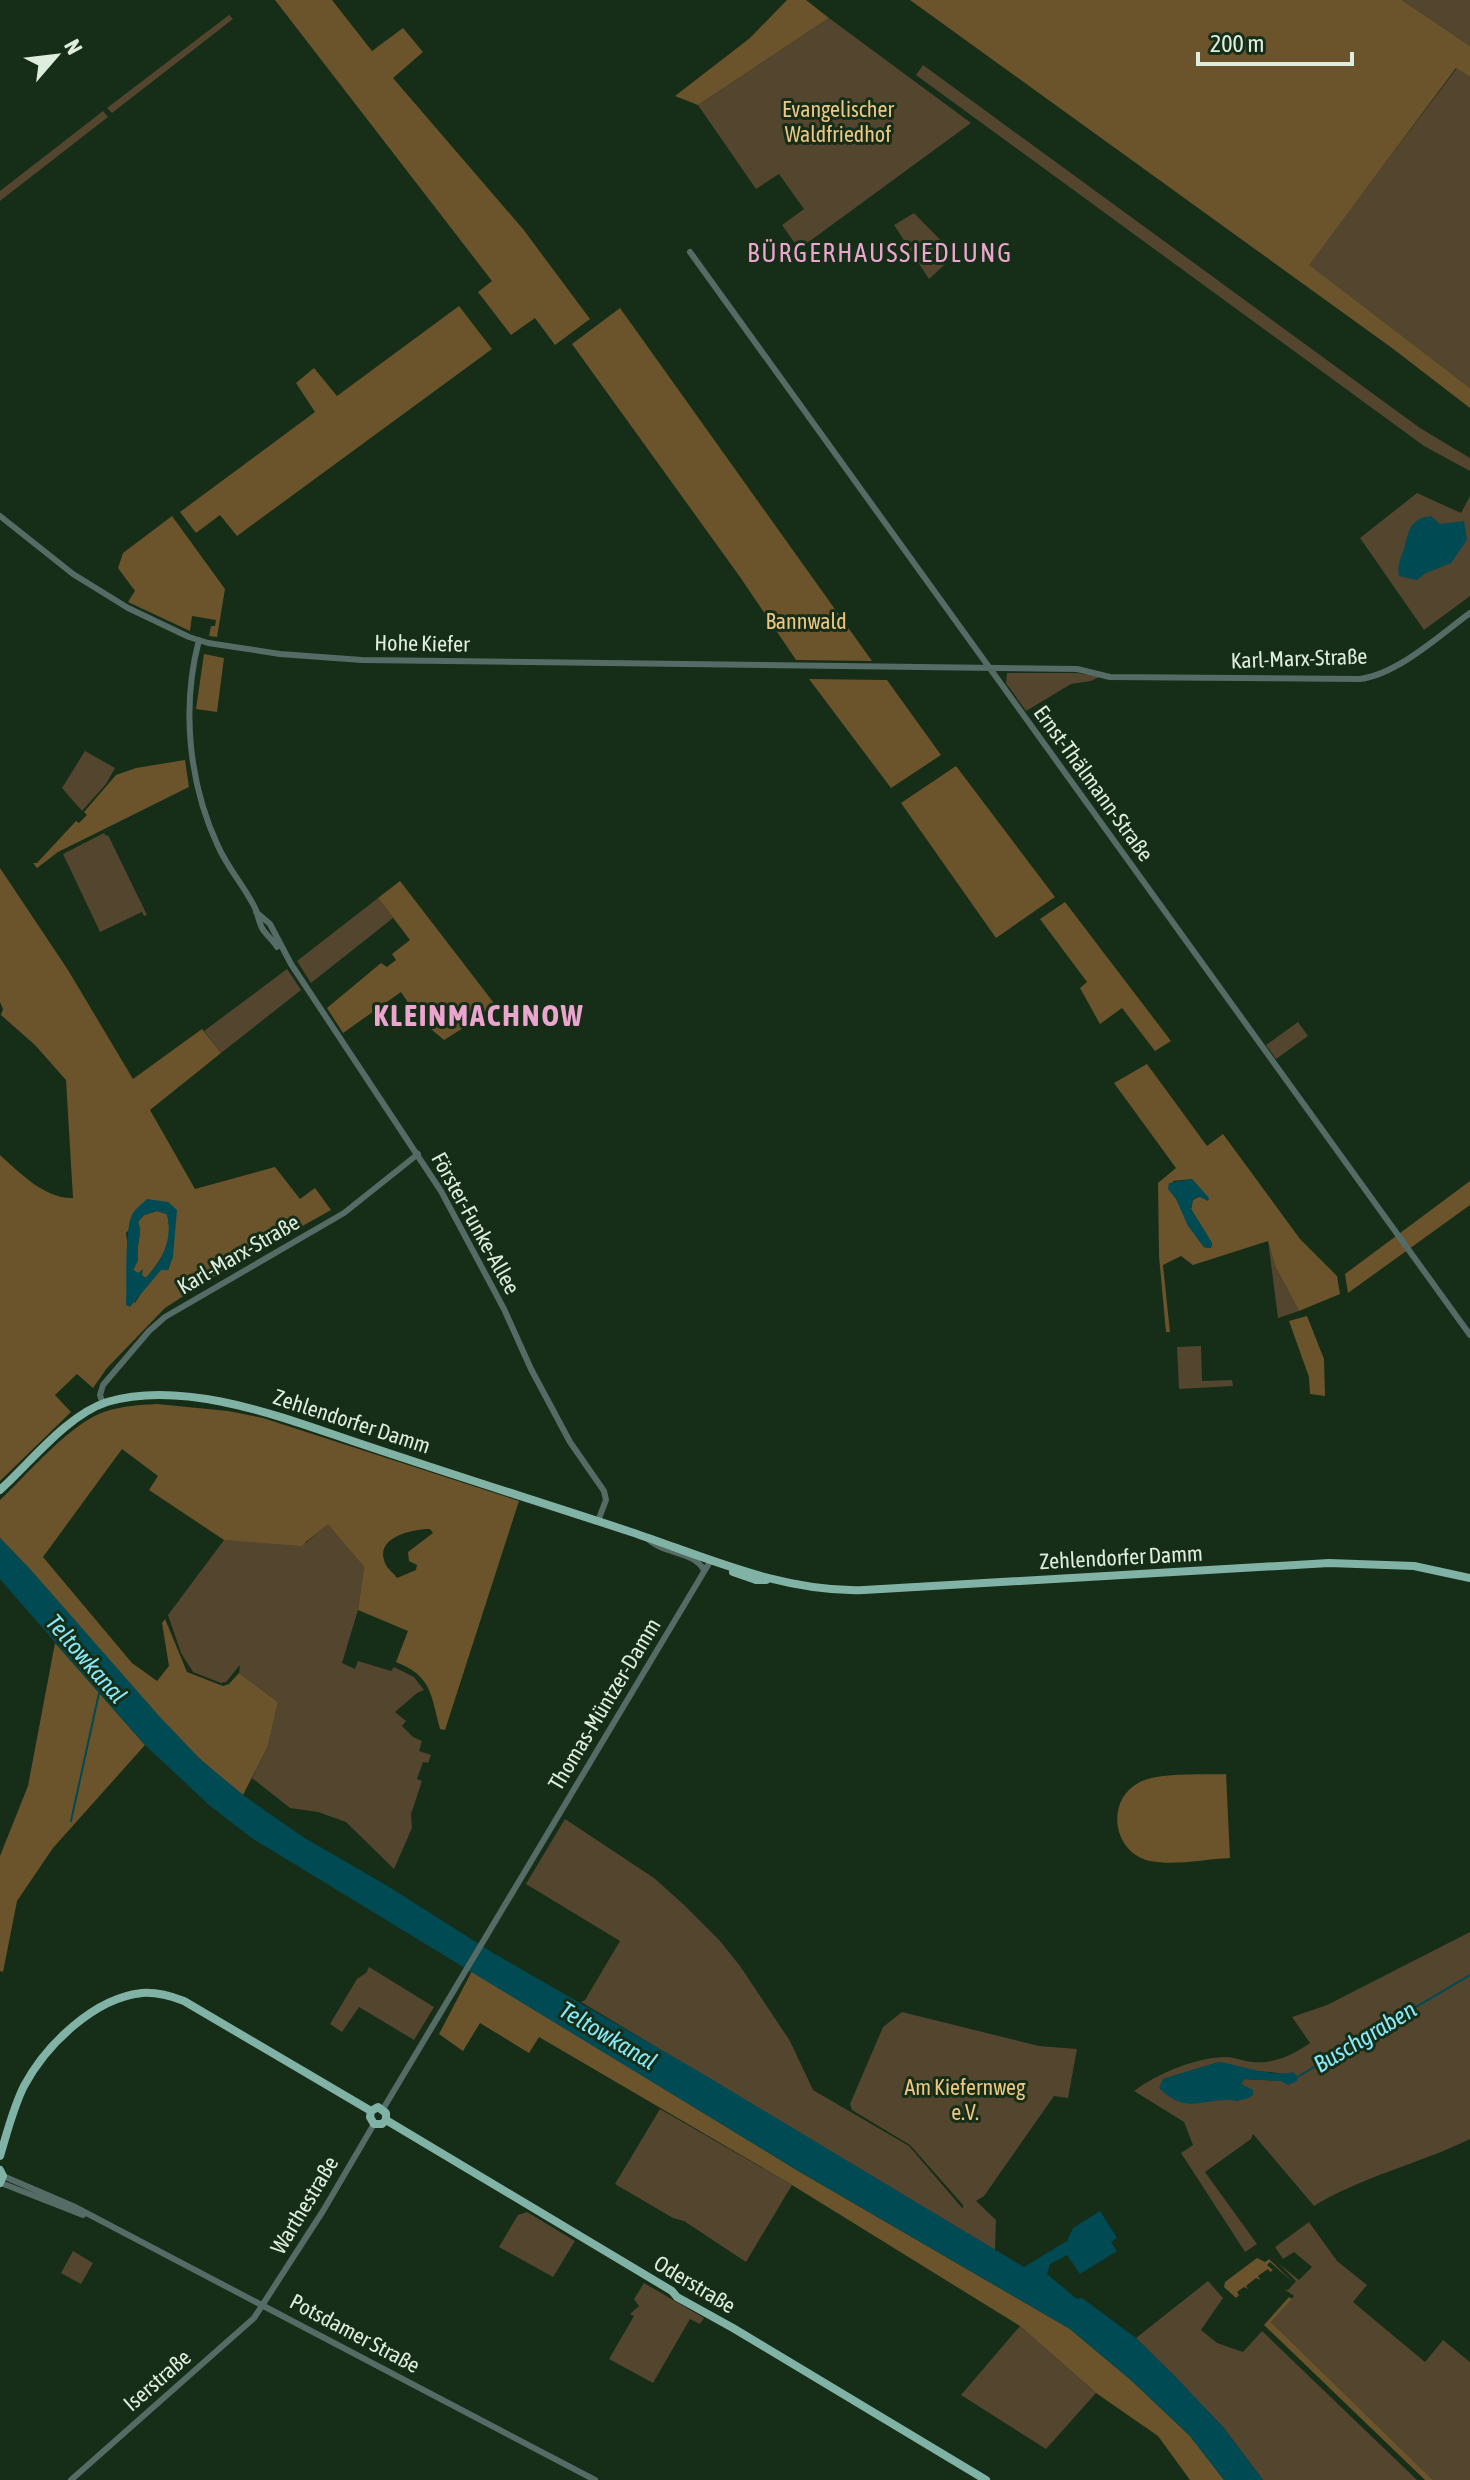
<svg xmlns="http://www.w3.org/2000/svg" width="1470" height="2480" viewBox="0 0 1470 2480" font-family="'Asap Condensed',sans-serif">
<rect width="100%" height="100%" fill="#162d17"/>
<path fill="#53452e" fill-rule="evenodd" d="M1402,0H1470V46Z
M229,15L233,19L112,113L107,108Z
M829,18L971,123L799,249L782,225L804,209L779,174L756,189L698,105Z
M923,65L1420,428L1470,458V471L1424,446L916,75Z
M1457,68L1470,77V388L1308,265Z
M103,111L108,117L0,201V191Z
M914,213L955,255L929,279L894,225Z
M1417,493L1461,513L1470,496V596L1424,630L1360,538Z
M1007,673H1077L1099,677L1091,681L1071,684L1026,711L1006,683Z
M85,751L115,768L106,784L82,811L62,788Z
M104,833L106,836L108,835L147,915L144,916L142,912L100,932L63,854Z
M378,898L393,918L311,983L297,961Z
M287,969L301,990L221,1053L204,1031Z
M1298,1022L1308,1036L1276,1059L1266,1045Z
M1268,1240L1276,1268L1299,1311L1278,1318Z
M1201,1346L1202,1381L1232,1380L1233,1386L1179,1389L1177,1347Z
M328,1523L364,1567L358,1610L342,1663L355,1669L358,1661L391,1671L394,1667L414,1677L424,1690L417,1693L395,1712L406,1721L402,1726L413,1737L422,1741L419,1751L431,1755L428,1763L423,1762L417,1779L422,1781L411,1814L412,1828L394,1869L346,1822L318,1812L290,1808L252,1778L268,1746L278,1702L239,1673L240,1665L226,1682L221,1683L193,1672L181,1653L168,1615L224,1540L306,1543Z
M565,1819L654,1878L683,1904L720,1941L740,1966L790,2041L813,2090L909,2146L963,2209V2205L910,2145L852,2110L850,2104L883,2027L902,2012L1039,2046L1077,2049L1068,2098L1054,2096L984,2196L976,2201L996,2220L995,2250L581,2002L585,2000L620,1941L526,1884Z
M1470,1932V2139C1419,2164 1363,2176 1314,2206L1253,2134L1251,2139L1205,2172L1257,2244L1245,2252L1181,2153L1193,2145L1184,2122L1134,2091C1158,2073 1197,2057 1227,2057C1236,2058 1244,2061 1252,2062C1275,2064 1292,2055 1310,2043L1292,2017L1327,2005ZM1219,2062C1230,2064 1240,2070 1251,2071C1263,2072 1273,2071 1285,2075L1282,2081L1244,2079L1241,2084L1246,2088L1238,2101L1163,2079Z
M369,1967L434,2007L414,2040L359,2007L342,2032L330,2024L357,1979L366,1973Z
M660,2109L792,2185L746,2262L684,2221L673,2218L615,2184Z
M527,2212L575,2241L553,2277L499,2247L518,2215Z
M1309,2222L1337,2261L1367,2285L1353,2302L1425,2362L1443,2340L1470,2362V2480H1433L1271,2322L1294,2296L1284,2289L1288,2290L1296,2281L1278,2263L1299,2280L1312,2267L1294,2252L1283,2259L1275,2247Z
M73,2251L93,2263L81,2284L61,2273Z
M1208,2281L1223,2298L1201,2330L1217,2343L1243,2352L1262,2331L1417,2480H1263L1223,2427L1136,2338Z
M644,2283L704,2318L700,2324L690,2319L653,2383L609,2359L634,2316L630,2314L639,2306L634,2299Z
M1020,2326L1096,2393L1046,2449L961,2395Z"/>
<path fill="#6b542c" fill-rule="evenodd" d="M275,0H332L372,51L403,28L423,52L393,78L523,229L590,319L555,345L535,318L511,335L478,292L492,281Z
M787,0H806L829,18L698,105L675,96L750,38Z
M910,0H1402L1470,46V77L1456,68L1309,265L1470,388V408L1392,348Z
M459,306L492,349L237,536L220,515L196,533L180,512L315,412L296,383L314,368L337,396Z
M620,308L872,661L796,660L740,577L572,344Z
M172,516L225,589L217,637L209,636L211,626H215L216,620L192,616L190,631L128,602L135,591L118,568L123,553Z
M204,654L224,658L217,712L196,709Z
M809,679L887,680L941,755L891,788Z
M185,760L189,787L58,852L37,868L33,863H37L76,821L79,823L87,815L84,812L116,775L136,768Z
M956,766L1055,897L996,938L901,803Z
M0,868L68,970L133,1079L202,1029L221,1053L150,1110L195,1189L275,1167L300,1199L315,1188L331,1210L219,1273L165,1308L107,1368L93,1388L77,1374L55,1395L71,1412L0,1481V1155C20,1173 45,1199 73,1198L66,1080L35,1045L1,1015L3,1009L0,1002ZM155,1202H168C172,1226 177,1246 168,1270H161L146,1285L135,1303L126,1233Z
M400,881L497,1007L444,1040L419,1019L401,992L343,1033L327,1008L381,963L387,967L396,960L392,954L410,940L378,898Z
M1065,902L1171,1041L1155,1051L1122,1008L1100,1024L1080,988L1087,982L1040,919Z
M1147,1064L1207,1146L1223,1134L1300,1239L1337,1276L1340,1294L1299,1311L1276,1268L1268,1241L1193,1265L1181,1256L1163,1265L1170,1332H1166L1159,1256L1158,1183L1176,1168L1114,1083ZM1192,1179L1204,1194L1193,1200L1191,1209L1212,1243L1211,1248L1204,1247C1188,1226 1177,1206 1173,1181Z
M1470,1181V1205L1348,1293L1345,1274Z
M157,1211L167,1214C174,1240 163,1258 146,1278L133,1270L138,1260C135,1247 143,1234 138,1222L144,1215Z
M1307,1316L1324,1359L1325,1396L1310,1394L1309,1377L1289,1321Z
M157,1404L228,1411L263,1418L519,1501L445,1730L440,1729C431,1695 432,1676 396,1662L408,1631L358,1610L364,1567L328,1524L301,1546L224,1540L149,1490L158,1476L122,1449L43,1557L132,1663L157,1681L169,1666L162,1623L165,1619L187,1672L223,1686L229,1684L239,1673L278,1702L268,1746L243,1795C229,1783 214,1772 200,1759C128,1692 70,1609 0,1538V1500C27,1475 73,1420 107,1411C123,1406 140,1405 157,1404ZM430,1529L433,1533L408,1552L409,1561L417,1565L416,1570L397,1578C393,1572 388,1570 385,1563C374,1537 413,1529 430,1529Z
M55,1643L145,1745L53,1848L17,1901L3,1972L0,1971V1856L28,1786Z
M1226,1774L1230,1858C1205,1859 1175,1866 1150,1861C1112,1853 1105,1799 1140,1782C1160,1772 1202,1775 1226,1774Z
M472,1971L800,2172L1070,2329L1132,2381L1190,2436L1224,2480H1190L1158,2436L1096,2393L1020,2326L792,2185L539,2037L529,2053L480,2023L463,2051L439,2034Z
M1257,2258L1265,2262L1269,2259L1294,2283L1270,2262L1267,2265L1273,2270L1270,2272L1268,2269L1258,2276L1260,2280L1256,2278L1246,2286L1248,2289L1244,2287L1237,2292L1239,2295L1236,2298L1224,2287L1225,2282Z
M1289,2297L1292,2299L1271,2322L1433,2480H1425L1264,2325Z"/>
<path fill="#004a54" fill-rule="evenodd" d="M1431,516L1440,524L1464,521L1467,540L1451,563L1424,574L1417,580L1399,576C1397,566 1400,559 1404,549C1409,533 1408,519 1431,516Z
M1192,1179L1209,1198L1208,1201L1198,1196L1193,1200L1191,1209L1212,1243L1211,1248L1204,1247L1188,1226L1176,1199L1168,1189L1169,1183Z
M147,1199L168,1202L177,1210L173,1257L168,1270H161L130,1307L126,1305C127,1284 124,1227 133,1213C136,1208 143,1203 147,1199ZM157,1211L167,1214C173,1239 163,1260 146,1278L142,1276L143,1269L138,1273L133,1270L138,1260C135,1247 143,1234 138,1222L144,1215Z
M0,1538L30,1569L160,1717L200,1759L243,1795L303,1837L386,1885L490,1951L703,2074L1024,2267L1067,2241L1073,2228L1100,2211L1117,2238L1111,2242L1117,2251L1080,2274L1067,2255L1050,2264L1047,2274L1077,2299L1082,2298L1136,2338L1175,2376L1223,2427L1263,2480H1224L1190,2436L1132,2381L1070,2329L800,2172L253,1839L209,1805L145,1745L12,1593L0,1579Z
M1219,2062C1240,2065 1273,2078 1293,2072L1298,2077L1297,2081L1288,2085L1281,2081L1244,2079L1241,2084L1253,2090V2095L1246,2099C1238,2101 1234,2100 1226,2100C1196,2101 1185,2113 1159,2088L1163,2079Z"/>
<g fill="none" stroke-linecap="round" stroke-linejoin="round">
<path stroke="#004a54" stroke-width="2" d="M71,1821L99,1693
M1299,2076L1470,1975"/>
<path stroke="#556c66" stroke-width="6" d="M690,252L1470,1335
M0,516L73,574L128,608L189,637L208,643L280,654L362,660L1077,669L1110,677L1360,679C1398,674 1440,635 1470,613
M199,640C181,708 189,784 218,846C228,869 246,888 256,910C258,916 259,922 262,928C266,935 273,940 277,947
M256,912L270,924L291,964L441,1191L504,1309L531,1369L570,1442L604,1491L606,1500L598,1521
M103,1404L100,1395L103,1385L149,1331L165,1317L344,1213L418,1154
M647,1538C663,1555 693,1550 704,1570
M383,2109L711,1560
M3,2176L73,2206L595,2480
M1,2183L83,2215
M71,2480L254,2318L323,2211L374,2124"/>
<path stroke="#81b2a6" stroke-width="8" d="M0,1490C31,1462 67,1415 107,1402C177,1381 265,1411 332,1434C431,1468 531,1499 631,1532C706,1557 783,1593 864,1590L1329,1563L1414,1566L1470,1578
M733,1572L756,1580H766
M371,2111L370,2117L374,2124H382L386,2120
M371,2111L378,2107L386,2113V2120
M386,2120L672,2291L677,2297L733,2328L986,2480
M0,2156C7,2133 13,2108 24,2086C46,2045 94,1998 142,1993C156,1992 171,1996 184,2001L371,2111
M0,2170L3,2176L0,2183"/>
</g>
<g text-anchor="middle" stroke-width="6" stroke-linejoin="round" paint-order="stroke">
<g font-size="22" fill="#edc684" stroke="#162d17">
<text x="838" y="117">Evangelischer<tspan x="838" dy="25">Waldfriedhof</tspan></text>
<text x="806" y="629">Bannwald</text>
<text x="965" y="2095">Am Kiefernweg<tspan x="965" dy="25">e.V.</tspan></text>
</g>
<g font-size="22" fill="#deedde" stroke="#162d17">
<text transform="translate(422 643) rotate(1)" y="8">Hohe Kiefer</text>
<text transform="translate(1299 658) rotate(-2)" y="8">Karl-Marx-Straße</text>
<text transform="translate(1094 783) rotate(54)" y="8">Ernst-Thälmann-Straße</text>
<text transform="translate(476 1223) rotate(61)" y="8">Förster-Funke-Allee</text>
<text transform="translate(238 1254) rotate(-30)" y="8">Karl-Marx-Straße</text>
<text transform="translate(352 1421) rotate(18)" y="8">Zehlendorfer Damm</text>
<text transform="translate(1121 1557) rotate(-3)" y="8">Zehlendorfer Damm</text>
<text transform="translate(604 1704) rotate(-59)" y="8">Thomas-Müntzer-Damm</text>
<text transform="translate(304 2205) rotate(-59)" y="8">Warthestraße</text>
<text transform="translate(695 2284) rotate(31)" y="8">Oderstraße</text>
<text transform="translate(355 2333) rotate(28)" y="8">Potsdamer Straße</text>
<text transform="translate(157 2380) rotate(-41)" y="8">Iserstraße</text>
</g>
<g font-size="24" font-style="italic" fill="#87e9fa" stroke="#162d17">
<text transform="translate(86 1659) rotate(49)" y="8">Teltowkanal</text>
<text transform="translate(608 2036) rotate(31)" y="8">Teltowkanal</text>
<text transform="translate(1365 2037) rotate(-31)" y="8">Buschgraben</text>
</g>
<g font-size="26" letter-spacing="2" fill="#eca5cf" stroke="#162d17">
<text x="880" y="262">BÜRGERHAUSSIEDLUNG</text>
</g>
<g font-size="30" font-weight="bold" letter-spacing="2" fill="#eca5cf" stroke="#162d17">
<text x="479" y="1026">KLEINMACHNOW</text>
</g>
</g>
<g transform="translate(56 56) rotate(62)" stroke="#162d17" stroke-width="6" paint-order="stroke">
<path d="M0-6L14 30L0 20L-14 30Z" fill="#deedde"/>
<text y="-12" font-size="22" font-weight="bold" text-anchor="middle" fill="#deedde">N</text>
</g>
<path d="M1198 52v12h154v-12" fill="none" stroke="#deedde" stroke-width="4"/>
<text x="1210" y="52" font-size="24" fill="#deedde" stroke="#162d17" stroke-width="6" paint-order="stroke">200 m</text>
</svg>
